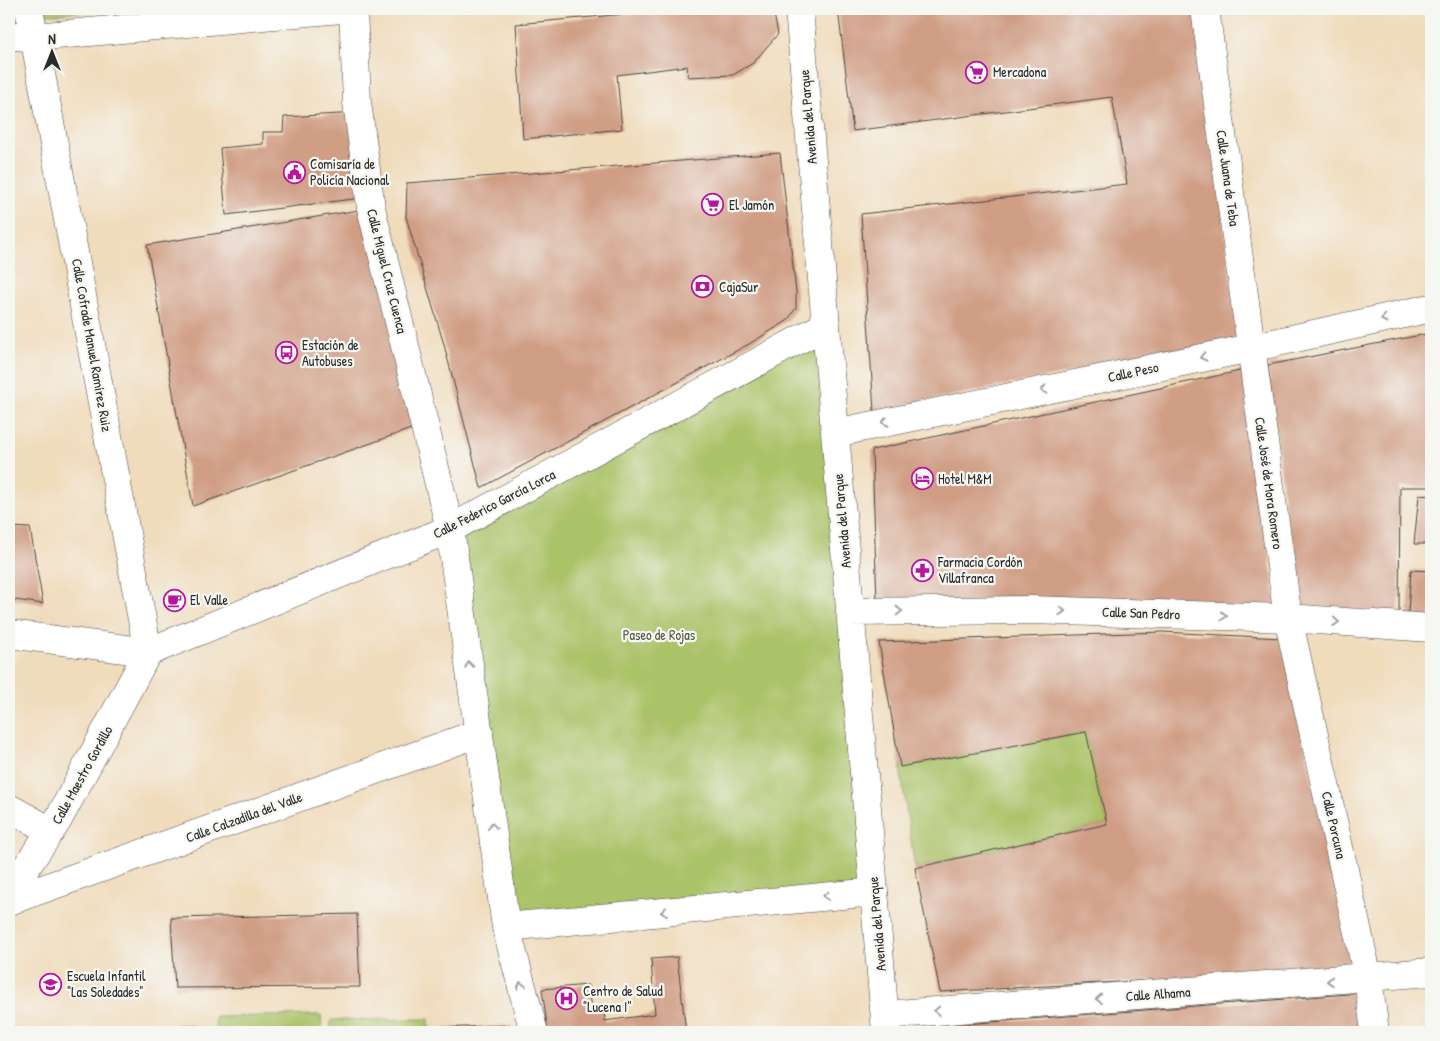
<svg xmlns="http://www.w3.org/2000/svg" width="1440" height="1041" viewBox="0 0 1440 1041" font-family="'Patrick Hand',sans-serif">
<rect width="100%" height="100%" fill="#f6f6f2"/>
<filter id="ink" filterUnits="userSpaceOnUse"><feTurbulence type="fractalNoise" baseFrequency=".02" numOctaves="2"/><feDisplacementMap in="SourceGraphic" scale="10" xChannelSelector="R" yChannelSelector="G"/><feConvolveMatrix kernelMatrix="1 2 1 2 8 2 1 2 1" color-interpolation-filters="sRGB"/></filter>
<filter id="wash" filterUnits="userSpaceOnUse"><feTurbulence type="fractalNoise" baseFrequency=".0096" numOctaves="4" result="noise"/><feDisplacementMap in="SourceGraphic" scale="20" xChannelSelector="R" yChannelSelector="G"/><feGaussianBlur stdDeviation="1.12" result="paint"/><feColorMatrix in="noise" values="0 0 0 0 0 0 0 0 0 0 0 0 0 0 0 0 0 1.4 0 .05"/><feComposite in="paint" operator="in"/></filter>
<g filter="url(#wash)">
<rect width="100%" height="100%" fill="#f0dbbb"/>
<path fill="#aac267" stroke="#6a7649" d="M9,9H102L58,14L9,13Z
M826,325L874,892L506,927L450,529Z
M1086,732L1107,824L915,868L900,767Z
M321,1015L322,1032H216L215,1017Z
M429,1019V1032H331V1020Z"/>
<g id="blocks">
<path fill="#d09e85" d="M680,9H773L778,34L753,63L733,75L688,77L687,66L617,75L622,129L523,139L516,24Z
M838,9H1197L1238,340L874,411L861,214L1127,184L1112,97L853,131Z
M358,113L369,197L226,215L220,148L263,144V132H283L284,117Z
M780,153L796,292V308L787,321L749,344L481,488L443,341L406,217L407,183Z
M371,208L425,424L193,506L147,245Z
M1431,333V487H1400L1399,613L1297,605L1268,365Z
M1244,370L1277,611L877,604L872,450Z
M1419,495L1431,496V544H1414Z
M9,527L30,528L43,604L9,599Z
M1411,570L1431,571V628L1407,627Z
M1162,632L1281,638L1354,969L940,992L915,868L1107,824L1086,732L900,767L879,642Z
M357,914L360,987L175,988L171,918Z
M677,957L686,1032H548L542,989L588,985L591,1010L604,1009L605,1021L655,1014L651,959Z
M1362,993L1367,1032H945L953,1025Z
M511,1025L512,1032H443L442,1028Z
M140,1026H198L199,1032H140Z"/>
</g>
</g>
<g filter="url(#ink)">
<use href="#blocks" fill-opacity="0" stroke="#494541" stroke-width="1"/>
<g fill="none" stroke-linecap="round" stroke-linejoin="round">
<defs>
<path id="minor" d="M29,9L148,652
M353,9L357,102L371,208L450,529L506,927L534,1032
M799,9L886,1032
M1205,9L1288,618L1368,978L1375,1032
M9,36L35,37L341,9
M835,433L1251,348L1431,308
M850,612L1031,610L1288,618L1431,628
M9,634L148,652L450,529L826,325
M9,808L51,831
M9,893L58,820L148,652
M9,901L479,733
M506,927L874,892
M885,1015L1431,972"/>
</defs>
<use href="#minor" stroke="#494541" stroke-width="29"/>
<use href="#minor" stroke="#fff" stroke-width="28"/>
</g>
<defs><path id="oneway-chevron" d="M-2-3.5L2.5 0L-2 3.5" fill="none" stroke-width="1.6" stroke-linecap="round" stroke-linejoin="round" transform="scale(1.25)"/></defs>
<g stroke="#a0a0a0">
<use href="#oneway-chevron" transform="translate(1384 319) rotate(168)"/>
<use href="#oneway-chevron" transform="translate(1203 357) rotate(168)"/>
<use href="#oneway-chevron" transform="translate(1044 390) rotate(168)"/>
<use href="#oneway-chevron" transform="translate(885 422) rotate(168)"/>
<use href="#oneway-chevron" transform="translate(899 611) rotate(-1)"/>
<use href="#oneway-chevron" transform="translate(1062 611) rotate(2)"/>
<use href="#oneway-chevron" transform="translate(1224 616) rotate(2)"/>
<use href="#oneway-chevron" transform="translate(1336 622) rotate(4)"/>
<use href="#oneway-chevron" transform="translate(469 665) rotate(-98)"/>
<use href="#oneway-chevron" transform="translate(492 826) rotate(-98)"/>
<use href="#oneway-chevron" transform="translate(826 896) rotate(174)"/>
<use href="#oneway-chevron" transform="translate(664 912) rotate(174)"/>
<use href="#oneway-chevron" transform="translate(1330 981) rotate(176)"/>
<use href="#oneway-chevron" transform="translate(521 985) rotate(-105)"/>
<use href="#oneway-chevron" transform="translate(1099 999) rotate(176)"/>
<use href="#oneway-chevron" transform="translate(937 1011) rotate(176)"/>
</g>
</g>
<defs>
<symbol id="supermarket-ring" viewBox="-11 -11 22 22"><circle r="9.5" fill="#f6f6f2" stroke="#b5179e" stroke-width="1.5"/><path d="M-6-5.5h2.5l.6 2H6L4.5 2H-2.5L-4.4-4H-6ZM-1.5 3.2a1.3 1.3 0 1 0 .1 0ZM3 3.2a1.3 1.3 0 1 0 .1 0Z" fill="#b5179e"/></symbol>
<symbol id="civic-ring" viewBox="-11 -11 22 22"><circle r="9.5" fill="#f6f6f2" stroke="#b5179e" stroke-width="1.5"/><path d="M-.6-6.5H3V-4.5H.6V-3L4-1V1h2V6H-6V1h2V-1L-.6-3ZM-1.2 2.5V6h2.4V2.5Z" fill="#b5179e"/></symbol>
<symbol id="bank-ring" viewBox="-11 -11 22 22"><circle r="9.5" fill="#f6f6f2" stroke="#b5179e" stroke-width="1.5"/><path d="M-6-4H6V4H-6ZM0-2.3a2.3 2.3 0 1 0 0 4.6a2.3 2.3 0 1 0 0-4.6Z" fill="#b5179e"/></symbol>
<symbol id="bus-ring" viewBox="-11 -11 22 22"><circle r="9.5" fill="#f6f6f2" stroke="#b5179e" stroke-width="1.5"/><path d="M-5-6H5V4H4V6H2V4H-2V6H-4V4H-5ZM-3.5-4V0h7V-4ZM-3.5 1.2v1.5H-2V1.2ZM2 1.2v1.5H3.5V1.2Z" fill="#b5179e"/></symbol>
<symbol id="hotel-ring" viewBox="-11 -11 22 22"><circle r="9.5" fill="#f6f6f2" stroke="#b5179e" stroke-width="1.5"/><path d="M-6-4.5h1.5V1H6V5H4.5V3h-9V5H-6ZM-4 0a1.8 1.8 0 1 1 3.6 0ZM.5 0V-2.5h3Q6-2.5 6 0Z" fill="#b5179e"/></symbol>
<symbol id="pharmacy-ring" viewBox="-11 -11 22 22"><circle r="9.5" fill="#f6f6f2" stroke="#b5179e" stroke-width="1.5"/><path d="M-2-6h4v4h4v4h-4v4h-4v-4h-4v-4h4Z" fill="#b5179e"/></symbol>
<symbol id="cafe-ring" viewBox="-11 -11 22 22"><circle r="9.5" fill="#f6f6f2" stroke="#b5179e" stroke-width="1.5"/><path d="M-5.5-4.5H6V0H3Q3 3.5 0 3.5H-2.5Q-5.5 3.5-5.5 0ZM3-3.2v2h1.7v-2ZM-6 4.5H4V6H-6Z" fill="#b5179e"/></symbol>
<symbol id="school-ring" viewBox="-11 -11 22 22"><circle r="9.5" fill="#f6f6f2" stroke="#b5179e" stroke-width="1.5"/><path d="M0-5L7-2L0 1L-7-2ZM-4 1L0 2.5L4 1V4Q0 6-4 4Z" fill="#b5179e"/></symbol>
<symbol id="hospital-ring" viewBox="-11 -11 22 22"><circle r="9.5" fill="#f6f6f2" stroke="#b5179e" stroke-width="1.5"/><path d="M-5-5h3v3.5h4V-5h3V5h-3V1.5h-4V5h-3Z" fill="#b5179e"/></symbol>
</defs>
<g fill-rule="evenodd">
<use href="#supermarket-ring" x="964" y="60" width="25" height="25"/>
<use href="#civic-ring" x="282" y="160" width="25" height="25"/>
<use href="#supermarket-ring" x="700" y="192" width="25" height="25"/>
<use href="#bank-ring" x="690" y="274" width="25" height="25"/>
<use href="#bus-ring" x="274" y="340" width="25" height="25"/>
<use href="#hotel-ring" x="910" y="466" width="25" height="25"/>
<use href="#pharmacy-ring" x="910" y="558" width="25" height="25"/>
<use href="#cafe-ring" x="162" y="588" width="25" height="25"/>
<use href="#school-ring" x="38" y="972" width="25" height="25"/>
<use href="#hospital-ring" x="554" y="986" width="25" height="25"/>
</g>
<g text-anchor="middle" stroke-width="4.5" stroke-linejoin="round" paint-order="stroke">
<g font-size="14" fill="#2b2b2b" stroke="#f6f6f2" text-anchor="start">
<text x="993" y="77">Mercadona</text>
<text x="310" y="169">Comisaría de<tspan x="310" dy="16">Policía Nacional</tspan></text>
<text x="729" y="210">El Jamón</text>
<text x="719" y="292">CajaSur</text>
<text x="302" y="350">Estación de<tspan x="302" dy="16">Autobuses</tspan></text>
<text x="938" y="484">Hotel M&amp;M</text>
<text x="938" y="567">Farmacia Cordón<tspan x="938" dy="16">Villafranca</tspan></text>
<text x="190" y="605">El Valle</text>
<text x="67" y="981">Escuela Infantil<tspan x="67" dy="16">"Las Soledades"</tspan></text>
<text x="583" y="996">Centro de Salud<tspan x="583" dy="16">"Lucena I"</tspan></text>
</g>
<g font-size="14" fill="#2b2b2b" stroke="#f6f6f2">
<text transform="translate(808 117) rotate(-95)" y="5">Avenida del Parque</text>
<text transform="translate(1228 178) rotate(82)" y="5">Calle Juana de Teba</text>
<text transform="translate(387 271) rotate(76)" y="5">Calle Miguel Cruz Cuenca</text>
<text transform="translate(92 345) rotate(80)" y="5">Calle Cofrade Manuel Ramírez Ruiz</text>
<text transform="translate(1133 372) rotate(-12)" y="5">Calle Peso</text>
<text transform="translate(1269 483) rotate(82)" y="5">Calle José de Mora Romero</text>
<text transform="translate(494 504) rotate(-27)" y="5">Calle Federico García Lorca</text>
<text transform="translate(842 521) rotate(-95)" y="5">Avenida del Parque</text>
<text transform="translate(1141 613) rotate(2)" y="5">Calle San Pedro</text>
<text transform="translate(82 775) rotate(-61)" y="5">Calle Maestro Gordillo</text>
<text transform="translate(244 817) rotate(-20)" y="5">Calle Calzadilla del Valle</text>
<text transform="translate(1334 825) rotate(77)" y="5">Calle Porcuna</text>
<text transform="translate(877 924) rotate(-95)" y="5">Avenida del Parque</text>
<text transform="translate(1158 994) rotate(-4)" y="5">Calle Alhama</text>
</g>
<g font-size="14" fill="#51583d" stroke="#f6f6f2">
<text x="659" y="640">Paseo de Rojas</text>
</g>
</g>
<rect width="1440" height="1041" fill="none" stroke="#f6f6f2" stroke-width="30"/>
<g transform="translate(52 52)" stroke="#f6f6f2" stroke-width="4" paint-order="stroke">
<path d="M0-4L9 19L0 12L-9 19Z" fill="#2b2b2b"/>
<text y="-8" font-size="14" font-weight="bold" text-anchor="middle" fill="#2b2b2b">N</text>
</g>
</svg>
